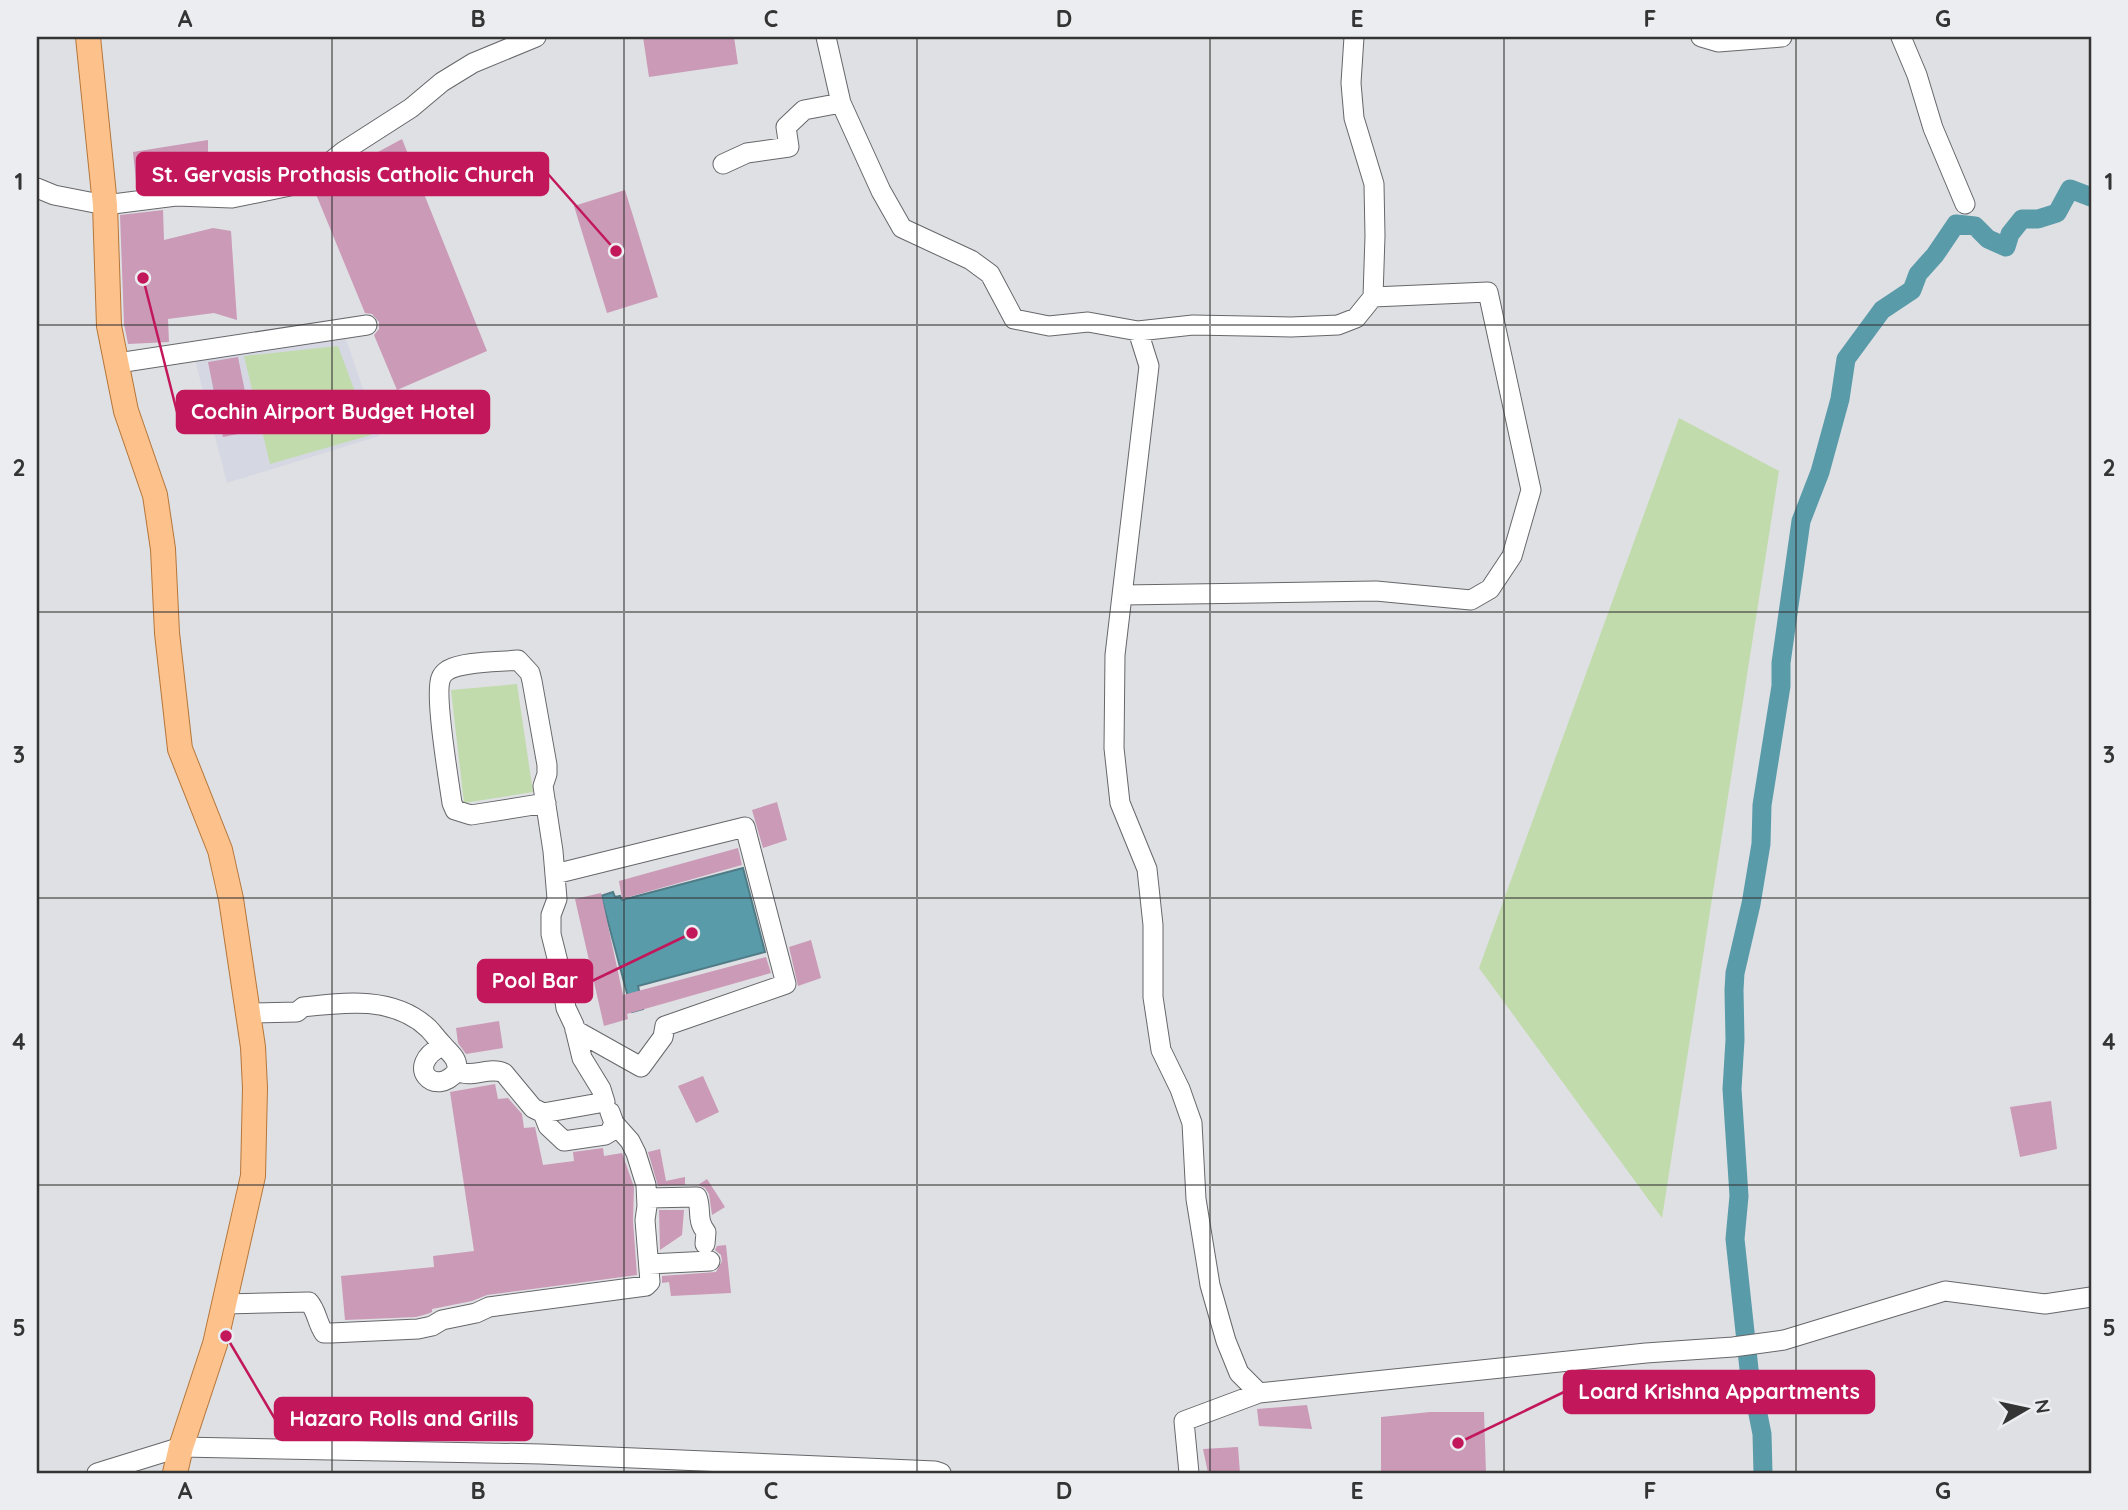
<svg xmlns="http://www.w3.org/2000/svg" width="2128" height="1510" viewBox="0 0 2128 1510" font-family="Quicksand,sans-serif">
<rect width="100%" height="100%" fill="#dfe0e3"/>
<path fill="#d5d8e3" d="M345,336L379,436L227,483L194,356Z"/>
<path fill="#c1dbac" d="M338,346L371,435L270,464L244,356Z
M1679,418L1779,471L1662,1218L1479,968Z
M517,684L533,792L464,803L451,690Z"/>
<path fill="#5a9baa" stroke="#4f7c87" stroke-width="2" d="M743,868L765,952L638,986L643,1009L632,1012L601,896L613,892L615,897L620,896L622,900Z"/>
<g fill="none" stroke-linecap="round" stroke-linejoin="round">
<path stroke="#5a9baa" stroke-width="19" d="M1763,1473L1762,1434L1749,1369L1735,1239L1739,1196L1732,1089L1735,1040L1734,990L1735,973L1751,904L1761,844L1762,805L1781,686V663L1801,521L1820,472L1840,399L1846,359L1882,310L1912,290L1918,274L1935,255L1956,224L1975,226L1988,239L2006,247L2010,234L2022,219H2038L2057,213L2070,189L2091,197"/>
</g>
<path fill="#ca9ab7" d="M643,37H734L738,64L649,77Z
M402,139L487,351L397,390L374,335L379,329V322L372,314L365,313L313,187Z
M208,140V172L136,181L133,152Z
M625,190L658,297L607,313L574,206Z
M163,210L164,240L213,228L231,231L237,320L214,313L168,319L169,342L128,344L124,324L120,215Z
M238,357L253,431L223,437L208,362Z
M777,802L787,840L763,848L752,810Z
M738,848L742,865L622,899L619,881Z
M601,893L623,995L766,957L771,973L627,1014L628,1019L604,1026L575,899Z
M811,940L821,978L798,986L789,947Z
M499,1021L503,1048L466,1054L458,1043L456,1028Z
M703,1076L719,1112L696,1123L678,1086Z
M495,1084L498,1099L508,1098L522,1114L524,1128L535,1127L543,1165L574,1161L573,1152L603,1148L604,1156L622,1153L634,1187L633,1221L637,1275L487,1295L472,1301L432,1309V1312L427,1314L416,1317L345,1320L341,1276L434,1267L433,1256L474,1251L450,1092Z
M2051,1101L2057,1149L2020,1157L2010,1107Z
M660,1149L666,1181L685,1177V1185L658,1186L648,1152Z
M707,1179L725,1207L712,1215L709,1194L705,1188L698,1185Z
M659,1210H684L682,1235L660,1250Z
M726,1245L731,1293L671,1296L669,1282L662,1283V1276L716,1272L722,1261L721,1255L715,1250L717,1246Z
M1307,1405L1312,1429L1259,1426L1257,1409Z
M1430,1412H1484L1486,1473H1381V1417Z
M1238,1447L1240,1473H1208L1203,1449Z"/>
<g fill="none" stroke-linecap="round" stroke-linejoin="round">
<defs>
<path id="minor" d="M826,37L841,103L881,191L902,228L971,260L990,274L1014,319L1049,326L1088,322L1138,331L1149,366L1115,655L1114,748L1120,803L1147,869L1153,925V997L1161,1050L1180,1089L1192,1123L1196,1199L1210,1285L1226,1341L1239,1373L1259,1393
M1701,37L1718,42L1782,37
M1901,37L1917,75L1933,128L1965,204
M723,164L747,153L789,147L786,127L804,110L841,103
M37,188L54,195L105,205L176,196L232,198L290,186L303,176L324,167L344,151L411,108L442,82L473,63L536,37
M1138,331L1193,325L1291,327L1338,325L1356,318L1373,297L1375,236L1374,184L1354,118L1351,83L1354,37
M118,363L367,325
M1123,595L1376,591L1471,600L1490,589L1512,556L1531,490L1488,292L1373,297
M555,874L745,827L786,984L665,1026L663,1037L641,1067L575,1030
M248,1013L297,1012L303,1007C345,1002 394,996 428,1028C433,1033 437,1039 442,1044C450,1054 458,1057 457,1071C471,1079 489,1066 504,1073L533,1108L543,1113L605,1102L601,1089L582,1058L574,1025L566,1008L560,970L551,934V915L557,899L553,851L543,786L547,774V765L532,681L530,673L518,660C500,662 464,661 448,670C445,672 442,675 441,678C434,693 449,782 452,803L455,810L471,815L546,803
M442,1046C403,1066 435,1099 457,1071
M543,1113L548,1126L564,1141L605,1135L610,1132L614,1123L610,1112
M647,1198L697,1197C702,1210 696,1220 706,1232L705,1244
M649,1264L710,1261
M224,1304L309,1302C317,1311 317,1323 324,1333H331L418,1329L432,1326L442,1320L476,1313L489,1307L646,1286L650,1282L645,1220L647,1206L646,1185L636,1153L630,1141L614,1123
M97,1473L181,1447L541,1454L935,1471L941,1473
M1189,1473L1184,1421L1259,1393L1646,1353L1733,1347L1784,1340L1945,1291L2045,1304L2091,1297"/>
<path id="major" d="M88,37L105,205L109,326L126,411L155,495L163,549L167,633L180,749L220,850L231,899L253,1047L255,1088L253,1176L215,1344L181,1447L175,1473"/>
</defs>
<use href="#minor" stroke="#66676a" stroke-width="21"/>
<use href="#major" stroke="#b6763a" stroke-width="26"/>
<use href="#minor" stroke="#fff" stroke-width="19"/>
<use href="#major" stroke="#fdc28b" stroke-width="24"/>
</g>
<path fill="none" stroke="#343435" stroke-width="2" stroke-opacity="0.55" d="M332,37V1473M624,37V1473M917,37V1473M1210,37V1473M1504,37V1473M1796,37V1473M37,325H2091M37,612H2091M37,898H2091M37,1185H2091"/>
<path fill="none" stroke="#c2185b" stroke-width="2.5" d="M616 251L548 174M143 278L177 412M692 933L592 981M1458 1443L1564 1392M226 1336L275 1419"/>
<g fill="#c2185b" stroke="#ecedf1" stroke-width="2.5">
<circle cx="616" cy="251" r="7"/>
<circle cx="143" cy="278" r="7"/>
<circle cx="692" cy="933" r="7"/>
<circle cx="1458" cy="1443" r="7"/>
<circle cx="226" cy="1336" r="7"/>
</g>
<g fill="#c2185b" stroke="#c2185b" stroke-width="2.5">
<rect x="137" y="153" width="411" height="42" rx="7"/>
<rect x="177" y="391" width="312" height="42" rx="7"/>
<rect x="478" y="960" width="114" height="42" rx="7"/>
<rect x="1564" y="1371" width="310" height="42" rx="7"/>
<rect x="275" y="1398" width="257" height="42" rx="7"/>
</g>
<g font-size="21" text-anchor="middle" font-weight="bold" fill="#fff">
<text x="343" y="182">St. Gervasis Prothasis Catholic Church</text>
<text x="333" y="419">Cochin Airport Budget Hotel</text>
<text x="535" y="988">Pool Bar</text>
<text x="1719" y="1399">Loard Krishna Appartments</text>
<text x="404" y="1426">Hazaro Rolls and Grills</text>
</g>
<rect width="2128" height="1510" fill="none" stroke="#ecedf1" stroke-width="77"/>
<g transform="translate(2026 1409) rotate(81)" stroke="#ecedf1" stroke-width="5" paint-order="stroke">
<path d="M0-5L12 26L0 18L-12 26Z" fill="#343435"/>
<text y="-10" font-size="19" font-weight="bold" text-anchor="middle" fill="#343435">N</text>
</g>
<rect x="38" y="38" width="2052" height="1434" fill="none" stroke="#343435" stroke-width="2.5"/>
<g font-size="23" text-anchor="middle" font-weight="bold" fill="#343435">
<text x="185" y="27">A</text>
<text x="478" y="27">B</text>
<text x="771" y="27">C</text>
<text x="1064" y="27">D</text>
<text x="1357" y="27">E</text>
<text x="1650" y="27">F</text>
<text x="1943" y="27">G</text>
<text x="19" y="190">1</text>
<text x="2109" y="190">1</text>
<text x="19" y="476">2</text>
<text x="2109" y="476">2</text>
<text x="19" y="763">3</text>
<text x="2109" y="763">3</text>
<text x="19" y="1050">4</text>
<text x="2109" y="1050">4</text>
<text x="19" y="1336">5</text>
<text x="2109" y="1336">5</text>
<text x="185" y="1499">A</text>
<text x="478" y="1499">B</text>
<text x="771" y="1499">C</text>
<text x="1064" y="1499">D</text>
<text x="1357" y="1499">E</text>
<text x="1650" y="1499">F</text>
<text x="1943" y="1499">G</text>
</g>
</svg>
